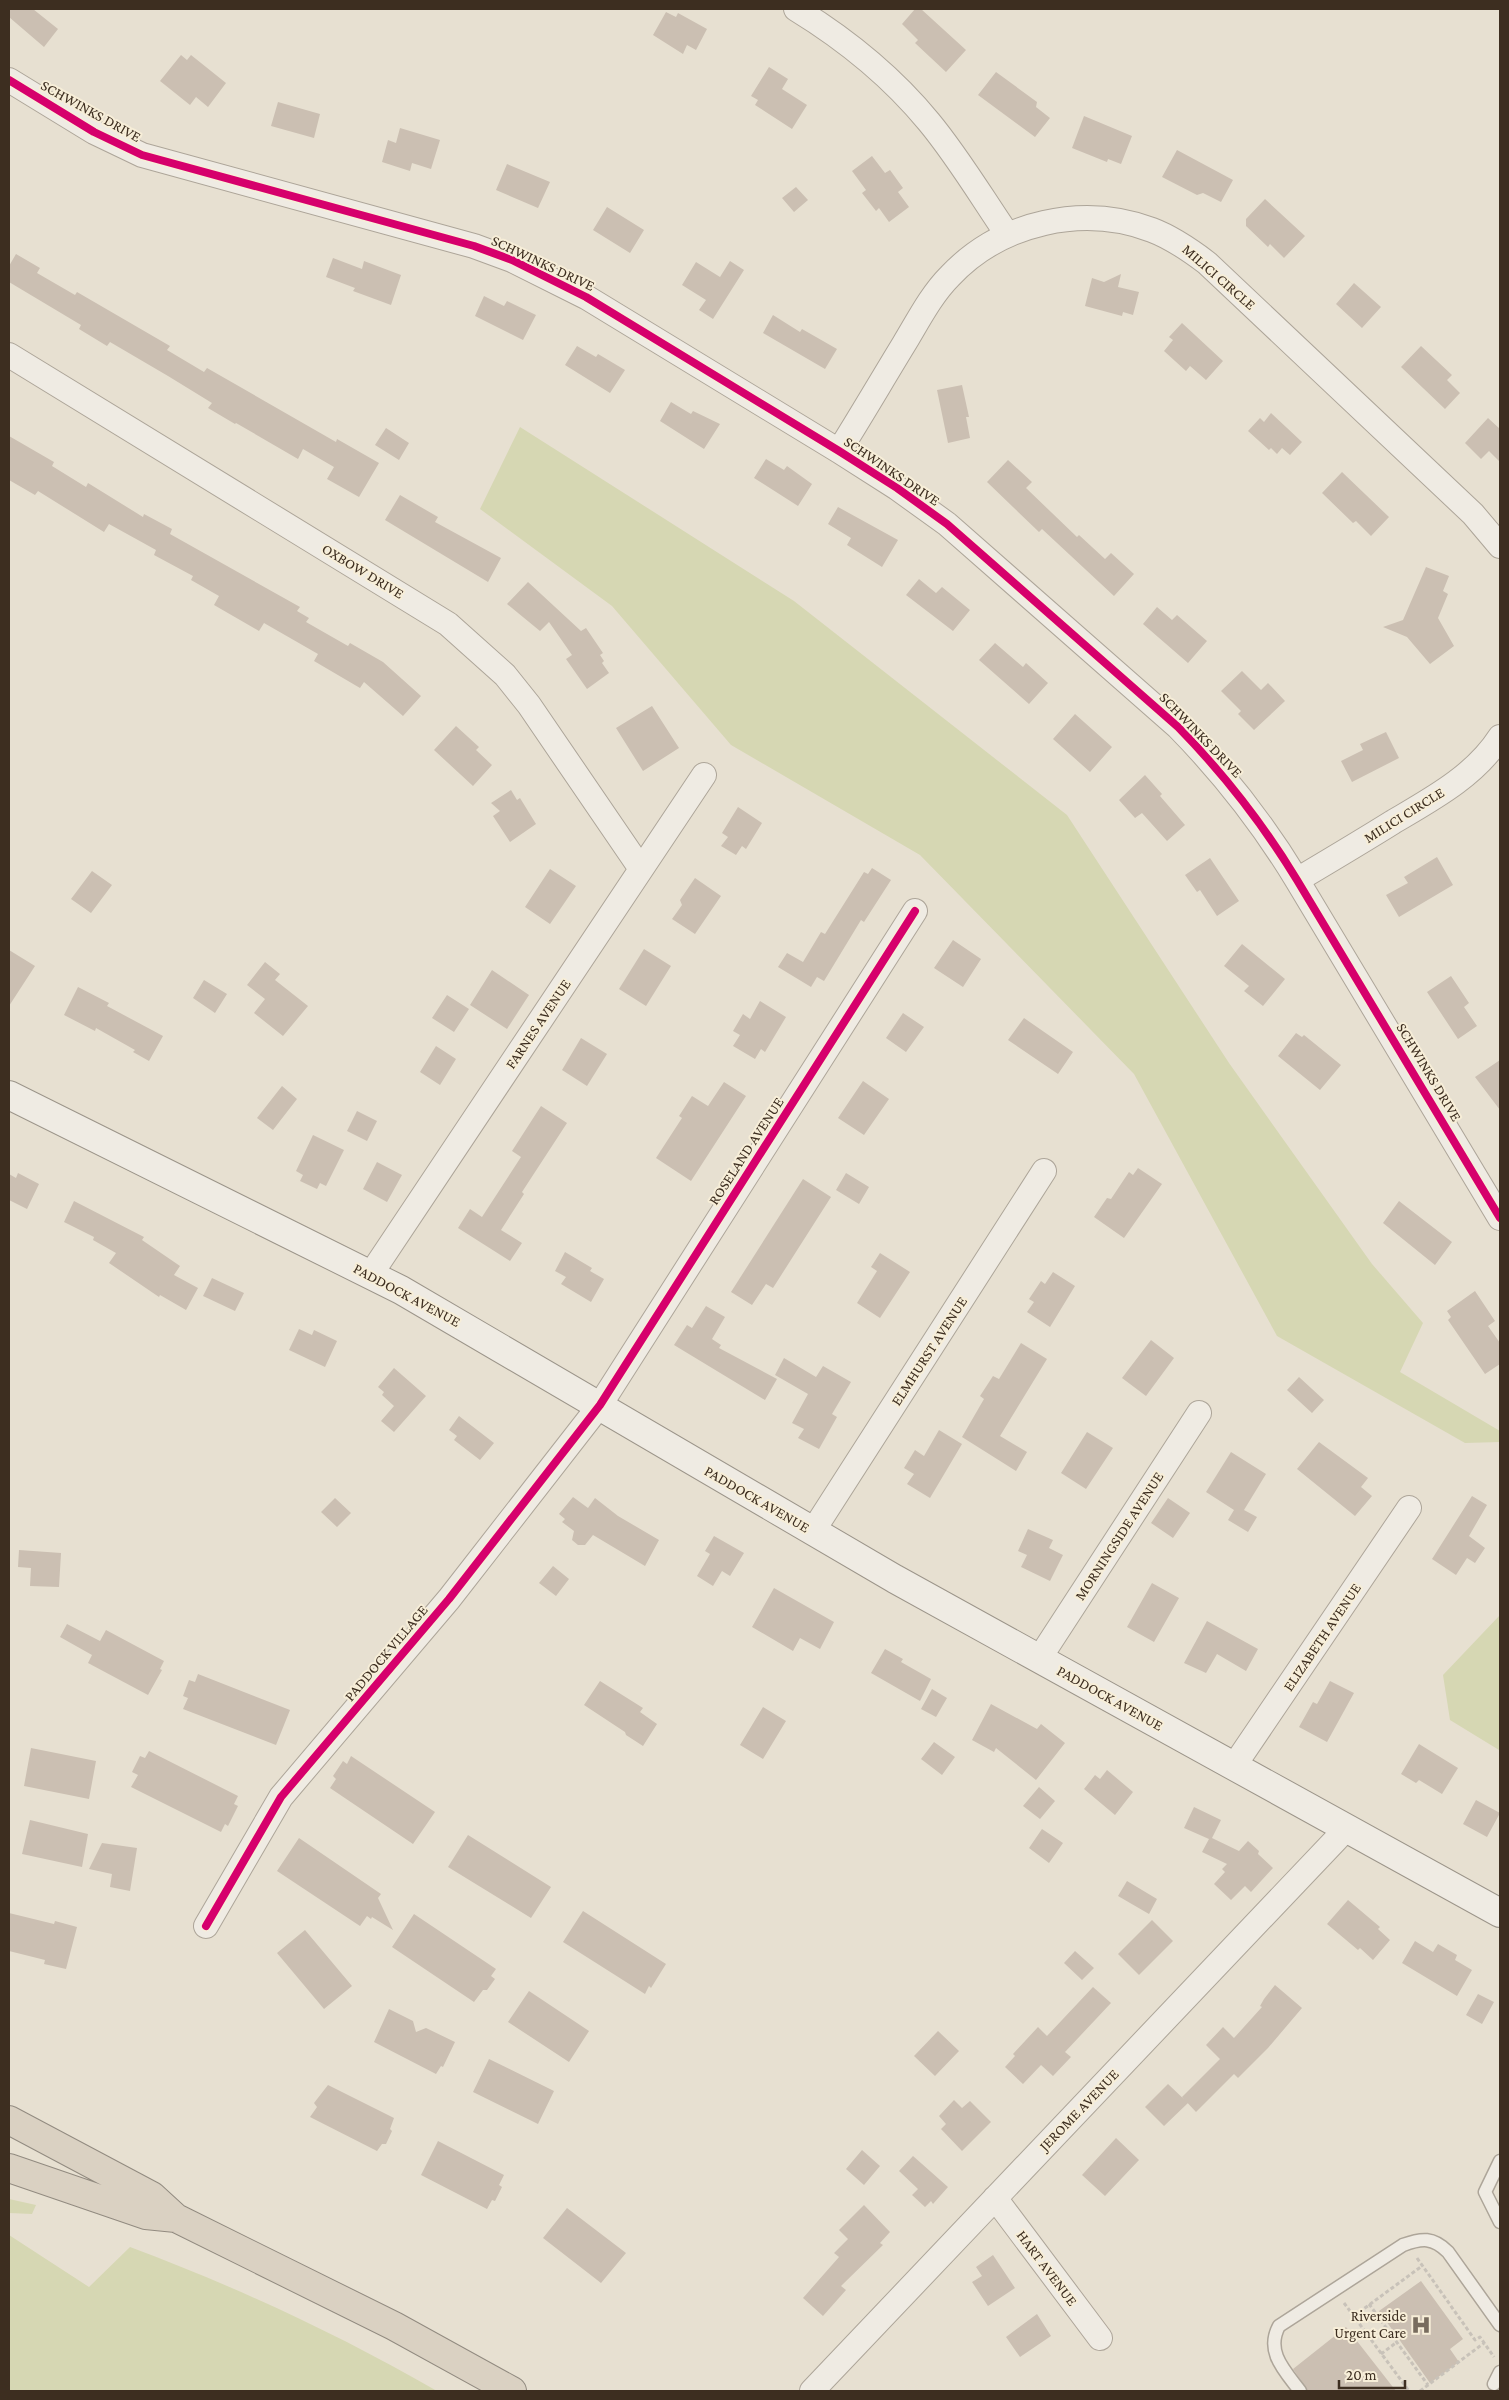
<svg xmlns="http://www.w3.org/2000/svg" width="1509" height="2400" viewBox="0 0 1509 2400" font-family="'Crimson Pro',serif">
<rect width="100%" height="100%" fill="#e7e0d1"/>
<path fill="#d6d7b3" d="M520,427L794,601L1067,815L1229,1063L1372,1264L1423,1323L1400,1372L1500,1431V1442L1465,1443L1277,1336L1134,1074L920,855L731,745L612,606L480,509Z
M1500,1615V1748L1499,1750L1450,1720L1443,1675Z
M9,2199L36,2205L32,2214L9,2213Z
M9,2235L89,2287L130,2247C237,2287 338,2334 437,2391H9Z"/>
<path fill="#cbbfb2" d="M9,9H33L58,29L44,47L9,17Z
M915,9H921L966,50L946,72L915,43L918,40L902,24Z
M666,12L676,17L678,13L707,29L696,50L687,45L683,54L653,35Z
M181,55L187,60L191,55L226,83L208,107L196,97L190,105L160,81Z
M769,67L788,79L782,89L807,105L792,129L755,105L758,100L751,96Z
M996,72L1037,102L1036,107L1050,118L1035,137L978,95Z
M278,102L320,114L314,138L271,126Z
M1084,116L1132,136L1121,164L1108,159L1107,162L1072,148Z
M400,128L440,140L431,169L412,163L410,171L382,162L388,140L396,143Z
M1177,150L1233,180L1221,202L1203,193L1197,195L1162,177Z
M872,156L885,173L890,170L903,188L898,192L909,207L889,222L879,208L876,211L862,193L866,190L852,171Z
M507,164L550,182L538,208L496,190Z
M796,187L808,200L794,212L782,198Z
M1265,199L1305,236L1284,258L1270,244L1268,247L1246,226V219Z
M607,207L644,230L630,253L593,230Z
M16,254L40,268L37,273L75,295L77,292L170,346L167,350L204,372L207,368L336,442L337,439L379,463L359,497L327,479L334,467L303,449L298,459L236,423L235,424L208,408L212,403L168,376L110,342L107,346L79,329L81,325L9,282V266Z
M333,258L362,269L364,261L401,275L391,305L353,291L355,288L326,277Z
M730,261L744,270L713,319L699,310L706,300L682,285L696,262L720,277Z
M1121,274L1118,287L1139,292L1133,315L1123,312L1122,316L1085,306L1092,278L1104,282Z
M1354,283L1381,307L1362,328L1336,304Z
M484,296L504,306L507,301L536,315L523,340L475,316Z
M773,315L800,332L802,329L837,349L825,369L763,333Z
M1182,323L1223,361L1206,380L1190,366L1186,371L1164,351L1173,340L1169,337Z
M577,346L596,357L598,354L625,370L610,393L565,365Z
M1421,346L1452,375L1447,380L1460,393L1445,409L1401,367Z
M962,385L969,417H966L970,438L948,443L937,390Z
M671,402L691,414L693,411L720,424L704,449L660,421Z
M1271,413L1302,442L1290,455L1282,448L1277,454L1271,448L1269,450L1248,431L1260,418L1264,422Z
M1488,418L1500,429V462L1489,451L1481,459L1465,443Z
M386,428L409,443L399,460L375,445Z
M9,436L54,462L52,466L86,487L88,483L143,517L144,514L172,529L170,534L300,607L297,611L309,618L306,622L348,646L350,643L383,662L421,696L403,716L364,682L360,688L314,661L318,654L264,623L259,631L214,605L219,596L191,580L193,576L154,555L156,550L109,524L104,532L38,491L35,495L9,480Z
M766,459L784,470L787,466L812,484L798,506L754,478Z
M1008,460L1032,482L1026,488L1077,537L1079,535L1105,559L1111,553L1134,574L1114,596L1042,529L1039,532L987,482Z
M1342,472L1389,517L1371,536L1356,521L1353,523L1322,493Z
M400,495L438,517L435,522L501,558L488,582L385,520Z
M838,507L898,540L882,567L847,545L851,538L828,524Z
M1426,567L1449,576L1443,591L1448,594L1438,618L1454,646L1430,664L1407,637L1383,627L1403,620Z
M919,579L936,593L942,587L970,610L953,631L906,595Z
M528,582L581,631L586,628L603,653L600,655L604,661L602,663L609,673L587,689L566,659L572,655L549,622L540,631L507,604Z
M1157,607L1172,620L1177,615L1207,641L1188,663L1143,624Z
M995,643L1023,667L1026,663L1048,683L1029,704L979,660Z
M1242,671L1261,690L1268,683L1285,701L1254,730L1238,714L1241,711L1221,691Z
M652,706L679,748L643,771L616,728Z
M1075,714L1112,747L1090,772L1053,739Z
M456,726L479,747L476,750L492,765L473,786L434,750Z
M1386,732L1399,758L1352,782L1341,761L1363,750L1360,744Z
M1145,775L1162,794L1160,796L1185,825L1167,841L1142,813L1135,818L1119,800Z
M511,790L517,800L520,798L536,824L510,842L493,816L500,811L491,803Z
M738,807L762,823L746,849L742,846L736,855L721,846L728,837L722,833Z
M1437,857L1453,885L1399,917L1386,895L1408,883L1404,877Z
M1210,858L1239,901L1217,916L1200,890L1197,892L1185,875Z
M872,868L891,880L864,922L861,920L824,981L817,977L811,987L778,967L787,953L803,962L821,932L825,934L864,872L868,874Z
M550,869L576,886L550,924L525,907Z
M92,871L112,885L91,913L71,899Z
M695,878L721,896L695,934L672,919L682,905L680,900Z
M953,940L981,959L963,987L934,968Z
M1242,944L1285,979L1263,1006L1244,991L1249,986L1224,966Z
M644,949L671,966L646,1006L619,989Z
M9,950L35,966L9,1006Z
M265,962L280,974L275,980L308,1006L283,1036L254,1013L265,999L247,985Z
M492,970L529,995L507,1029L470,1005Z
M1451,976L1469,1003L1464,1007L1477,1026L1458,1039L1427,992Z
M204,980L227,994L215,1013L193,998Z
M78,987L109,1003L107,1006L163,1036L149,1061L133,1052L135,1050L96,1028L95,1031L64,1015Z
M447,995L469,1009L454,1032L432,1018Z
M760,1001L786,1017L765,1052L761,1049L755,1059L733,1046L740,1035L733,1031L743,1014L750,1019Z
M903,1013L924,1027L906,1052L886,1038Z
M1024,1018L1073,1052L1058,1074L1008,1040Z
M1296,1033L1302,1037L1304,1035L1341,1065L1320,1090L1278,1056Z
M581,1038L607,1054L587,1086L562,1070Z
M436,1046L456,1059L440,1085L420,1072Z
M1500,1060V1110L1475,1077Z
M863,1081L889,1099L864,1135L838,1118Z
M724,1082L746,1096L691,1181L656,1158L682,1118L679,1116L692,1096L708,1106Z
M282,1086L297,1099L273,1130L257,1118Z
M541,1106L567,1123L522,1192L524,1194L501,1230L522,1243L510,1261L458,1228L470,1209L482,1217L521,1157L512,1151Z
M357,1111L377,1121L367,1141L347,1131Z
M313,1135L344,1150L326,1186L320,1183L317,1189L300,1181L303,1175L296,1171Z
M377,1162L402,1175L387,1202L363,1189Z
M1138,1168L1162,1184L1124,1238L1094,1217L1107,1198L1111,1199L1129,1172L1133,1175Z
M18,1173L39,1184L27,1209L9,1200V1174L16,1178Z
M846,1173L869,1187L859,1204L836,1190Z
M803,1179L831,1197L773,1288L766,1284L752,1305L731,1292Z
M74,1201L144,1237L142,1240L180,1266L174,1275L198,1288L186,1310L160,1295L159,1297L109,1263L116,1253L93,1240L94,1237L64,1222Z
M1399,1201L1452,1242L1435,1265L1383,1223Z
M565,1252L592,1268L590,1271L604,1279L591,1302L561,1284L566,1277L555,1271Z
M880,1253L910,1272L880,1318L857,1303L877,1271L871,1267Z
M1053,1272L1075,1286L1050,1327L1027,1312L1034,1302L1029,1299L1041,1281L1045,1284Z
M212,1278L244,1293L235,1311L203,1296Z
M1475,1291L1495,1321L1488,1326L1500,1343V1364L1485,1374L1448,1320L1451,1317L1447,1311Z
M706,1306L725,1317L712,1339L721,1345L719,1348L777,1379L765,1400L674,1345L687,1325L692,1328Z
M299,1329L312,1335L314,1330L337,1341L325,1367L289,1350Z
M1151,1340L1174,1358L1146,1396L1122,1378Z
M1021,1343L1047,1359L1000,1436L1027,1452L1016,1471L962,1437L984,1399L980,1396L993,1376L999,1379Z
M784,1358L816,1377L823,1366L851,1382L832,1414L837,1417L819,1449L798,1438L804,1429L792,1423L808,1394L775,1375Z
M394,1368L426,1396L394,1432L381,1421L394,1406L382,1395L384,1392L378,1387Z
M1299,1377L1324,1400L1312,1413L1287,1390Z
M459,1416L494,1443L480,1460L454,1440L457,1436L449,1430Z
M939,1430L962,1444L930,1498L907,1484L914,1474L904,1468L915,1450L924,1456Z
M1087,1432L1113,1448L1086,1489L1061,1473Z
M1319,1442L1368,1478L1361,1487L1372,1496L1355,1516L1297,1469Z
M1231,1452L1266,1474L1244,1510L1257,1517L1248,1532L1228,1520L1234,1510L1206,1492Z
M1472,1496L1487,1505L1469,1536L1485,1548L1475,1563L1467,1558L1456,1575L1432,1559Z
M573,1497L588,1508L595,1498L618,1516L659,1540L645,1566L593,1535L585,1545H578L572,1540L574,1531L562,1522L565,1519L559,1514Z
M335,1498L351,1513L337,1527L321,1512Z
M1168,1498L1190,1513L1173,1538L1151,1523Z
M1028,1529L1053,1540L1049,1548L1063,1555L1050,1581L1021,1567L1027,1555L1018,1551Z
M714,1536L744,1553L730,1576L722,1571L713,1586L697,1576L710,1554L705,1551Z
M19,1550L61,1553L59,1587L30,1586L31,1568L18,1567Z
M553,1566L569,1579L556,1596L539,1583Z
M1152,1583L1179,1598L1154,1642L1127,1627Z
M774,1588L834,1622L820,1649L800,1638L793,1651L752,1627Z
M1207,1621L1258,1649L1246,1671L1217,1654L1206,1673L1184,1663Z
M67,1624L100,1641L106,1630L164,1661L160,1669L162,1670L148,1695L88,1663L92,1655L60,1637Z
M885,1649L903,1659L901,1662L931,1679L920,1701L871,1673Z
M198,1674L290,1710L276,1745L183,1709L188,1698L183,1696L189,1680L195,1682Z
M600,1681L643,1708L640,1712L657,1724L643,1746L626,1735L625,1732L584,1705Z
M1330,1681L1354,1693L1327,1742L1299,1727L1313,1702L1317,1704Z
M932,1689L947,1698L936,1717L921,1709Z
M991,1704L1037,1729L1041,1724L1065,1743L1036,1780L996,1748L994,1752L972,1740Z
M763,1707L786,1721L763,1759L740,1745Z
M934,1742L955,1757L942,1775L921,1759Z
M1419,1744L1458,1768L1442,1794L1419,1780L1416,1783L1401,1774Z
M31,1748L96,1761L89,1799L24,1786Z
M149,1751L238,1796L234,1804L238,1806L228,1826L225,1824L221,1832L131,1787L138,1775L132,1772L140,1756L145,1758Z
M351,1756L435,1812L413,1844L330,1788L336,1779L333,1776L343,1761L347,1764Z
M1107,1770L1133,1792L1115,1815L1084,1789L1095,1775L1100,1779Z
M1039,1787L1055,1801L1040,1819L1023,1806Z
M1476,1800L1500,1813L1487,1837L1463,1824Z
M1194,1807L1221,1820L1212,1838L1239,1851L1248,1841L1259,1851L1258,1854L1273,1868L1251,1892L1245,1886L1231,1900L1214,1884L1225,1872L1222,1869L1227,1864L1202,1852L1209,1839L1184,1828Z
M30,1820L88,1834L82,1867L22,1854Z
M1042,1829L1063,1843L1049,1863L1029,1848Z
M468,1835L551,1887L531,1918L448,1867Z
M299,1838L381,1894L378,1898L393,1930L372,1917L371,1919L367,1916L360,1926L277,1871Z
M102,1843L137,1848L130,1891L110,1887L112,1874L89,1869Z
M1127,1881L1157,1899L1149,1914L1118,1896Z
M1348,1900L1380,1927L1378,1929L1390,1940L1373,1960L1360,1948L1358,1950L1327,1924Z
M583,1911L666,1964L651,1988L649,1986L645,1994L563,1942Z
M9,1913L54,1924L55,1921L77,1927L66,1969L44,1964L45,1960L9,1951Z
M414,1914L496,1969L491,1976L495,1979L487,1990H483L474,2002L392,1947Z
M1152,1920L1173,1941L1139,1975L1118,1954Z
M305,1930L352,1986L324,2009L277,1953Z
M1415,1941L1433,1952L1438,1944L1457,1955L1455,1960L1472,1970L1457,1996L1402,1963Z
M1075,1951L1094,1968L1082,1980L1064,1963Z
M1275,1985L1302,2008L1268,2048L1238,2078L1234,2074L1196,2112L1182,2097L1220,2059L1206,2045L1223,2027L1234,2038L1262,2007L1260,2006L1264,1999Z
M1093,1987L1111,2003L1065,2052L1071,2057L1053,2076L1041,2065L1023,2084L1005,2067L1015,2056L1013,2054L1038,2027L1047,2036Z
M529,1991L589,2031L569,2062L508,2022Z
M1478,1994L1494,2002L1482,2024L1466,2015Z
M389,2009L413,2021L416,2032L426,2028L455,2042L443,2067L441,2066L436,2074L374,2042Z
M938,2031L959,2051L935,2076L914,2056Z
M489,2059L554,2091L538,2124L473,2092Z
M1168,2084L1188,2103L1164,2126L1145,2107Z
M328,2085L394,2118L390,2129L392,2131L386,2144H382L377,2151L310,2117L317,2107L314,2103Z
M954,2100L962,2108L970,2101L991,2122L962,2151L941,2129L946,2124L939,2116Z
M1116,2138L1139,2160L1105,2196L1082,2175Z
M438,2141L504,2175L499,2185L502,2187L495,2201L492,2200L487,2209L421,2175Z
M862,2150L880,2166L864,2185L846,2169Z
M913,2156L948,2187L933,2204L931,2201L925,2207L912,2195L918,2189L899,2171Z
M864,2205L890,2232L880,2243L883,2245L841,2286L846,2290L823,2316L803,2298L839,2257L834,2253L848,2239L839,2230Z
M567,2208L626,2253L601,2283L543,2238Z
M993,2255L1015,2288L988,2306L972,2282L982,2276L976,2267Z
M1421,2281L1463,2339L1450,2349L1459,2362L1430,2383L1379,2311Z
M1037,2314L1051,2336L1020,2357L1006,2337Z
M1346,2327L1396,2391H1308L1293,2369Z"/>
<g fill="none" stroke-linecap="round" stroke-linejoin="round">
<defs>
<path id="service" d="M1500,2161L1485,2192L1500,2222
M1494,2384L1500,2372
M1300,2391C1285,2371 1265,2352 1279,2326L1403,2245C1422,2238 1433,2237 1448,2252L1500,2325"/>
<path id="minor" d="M796,9C845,39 892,77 929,122C958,157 981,196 1007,234
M9,80L94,132L142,155L474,246L512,260L586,297L839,451L897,488L947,524L1178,727C1224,774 1263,824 1297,880L1500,1218
M9,355L448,624L505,675L529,705L641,869
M839,451C861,416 882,380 904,344C918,321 931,295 950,276C1001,222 1083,204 1152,230C1173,238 1190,250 1207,263L1473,514L1500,546
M1297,880C1329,861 1361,842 1393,822C1432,799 1475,776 1500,737
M371,1274L704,775
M813,1531L1044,1171
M1039,1659L1199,1413
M1234,1766L1409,1508
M206,1926L281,1797L449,1599L600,1405L915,911
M995,2198L1100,2338
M812,2391L1347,1828"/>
<path id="secondary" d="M9,1095L401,1290L895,1579L1500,1913"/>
<path id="motorway" d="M9,2120L152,2196L176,2218L394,2326L512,2391
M9,2168L146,2215L176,2218"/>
</defs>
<use href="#service" stroke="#ada599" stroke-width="15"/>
<use href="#minor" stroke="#ada599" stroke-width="26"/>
<use href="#secondary" stroke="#9c958a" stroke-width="30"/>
<use href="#motorway" stroke="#928b80" stroke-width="30"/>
<path stroke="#c8c2b9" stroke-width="3" stroke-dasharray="4 2.5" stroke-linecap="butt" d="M1417,2258L1475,2340L1480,2337L1494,2357
M1344,2303L1409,2391
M1369,2304L1428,2385
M1354,2316L1422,2266
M1381,2354L1397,2342
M1420,2391L1484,2343"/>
<use href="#service" stroke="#efebe3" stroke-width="12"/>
<use href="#minor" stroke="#efebe3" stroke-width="24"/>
<use href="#secondary" stroke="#efebe3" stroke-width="28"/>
<use href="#motorway" stroke="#dad1c2" stroke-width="28"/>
<defs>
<path id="cycleway" d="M9,80L94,132L142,155L474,246L512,260L586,297L839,451L897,488L947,524L1178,727C1224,774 1263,824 1297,880L1500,1218
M206,1926L281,1797L449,1599L600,1405L915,911"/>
</defs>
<use href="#cycleway" stroke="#f7eed8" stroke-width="11"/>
<use href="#cycleway" stroke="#d6006c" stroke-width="8"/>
</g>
<defs>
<symbol id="hospital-bare" viewBox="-9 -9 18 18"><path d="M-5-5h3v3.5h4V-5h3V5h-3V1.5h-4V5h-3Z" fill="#786c5e" stroke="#f7eed8" stroke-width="2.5" paint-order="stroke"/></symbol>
</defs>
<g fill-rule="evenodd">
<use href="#hospital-bare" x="1407" y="2311" width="28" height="28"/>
</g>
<g text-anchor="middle" stroke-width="4" stroke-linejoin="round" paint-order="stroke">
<g font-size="15" fill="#3d2e20" stroke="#f7eed8">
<text transform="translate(91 111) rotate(29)" y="5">SCHWINKS DRIVE</text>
<text transform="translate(543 263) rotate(25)" y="5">SCHWINKS DRIVE</text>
<text transform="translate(1219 277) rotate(41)" y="5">MILICI CIRCLE</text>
<text transform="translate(892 471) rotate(34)" y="5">SCHWINKS DRIVE</text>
<text transform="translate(363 571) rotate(31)" y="5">OXBOW DRIVE</text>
<text transform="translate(1201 735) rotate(46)" y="5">SCHWINKS DRIVE</text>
<text transform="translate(1404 815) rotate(-32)" y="5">MILICI CIRCLE</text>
<text transform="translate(538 1024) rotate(-56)" y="5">FARNES AVENUE</text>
<text transform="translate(1429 1072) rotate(59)" y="5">SCHWINKS DRIVE</text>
<text transform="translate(746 1151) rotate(-57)" y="5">ROSELAND AVENUE</text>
<text transform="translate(407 1295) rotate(28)" y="5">PADDOCK AVENUE</text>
<text transform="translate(929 1351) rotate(-57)" y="5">ELMHURST AVENUE</text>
<text transform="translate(757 1499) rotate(30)" y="5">PADDOCK AVENUE</text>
<text transform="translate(1119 1536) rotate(-57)" y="5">MORNINGSIDE AVENUE</text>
<text transform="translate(1322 1637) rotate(-56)" y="5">ELIZABETH AVENUE</text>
<text transform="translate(386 1653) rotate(-50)" y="5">PADDOCK VILLAGE</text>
<text transform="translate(1110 1698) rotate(29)" y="5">PADDOCK AVENUE</text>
<text transform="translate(1079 2110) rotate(-46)" y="5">JEROME AVENUE</text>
<text transform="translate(1047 2268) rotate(53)" y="5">HART AVENUE</text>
</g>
<g font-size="15" fill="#3d2e20" stroke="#f7eed8" text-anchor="end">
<text x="1406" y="2321">Riverside<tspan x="1406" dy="17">Urgent Care</tspan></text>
</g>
</g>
<rect width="1509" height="2400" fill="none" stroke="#3d2e20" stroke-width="20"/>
<path d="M1339 2380v8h66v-8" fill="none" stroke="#3d2e20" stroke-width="2.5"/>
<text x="1346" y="2380" font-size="15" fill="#3d2e20" stroke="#f7eed8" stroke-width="4" paint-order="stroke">20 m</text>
</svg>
